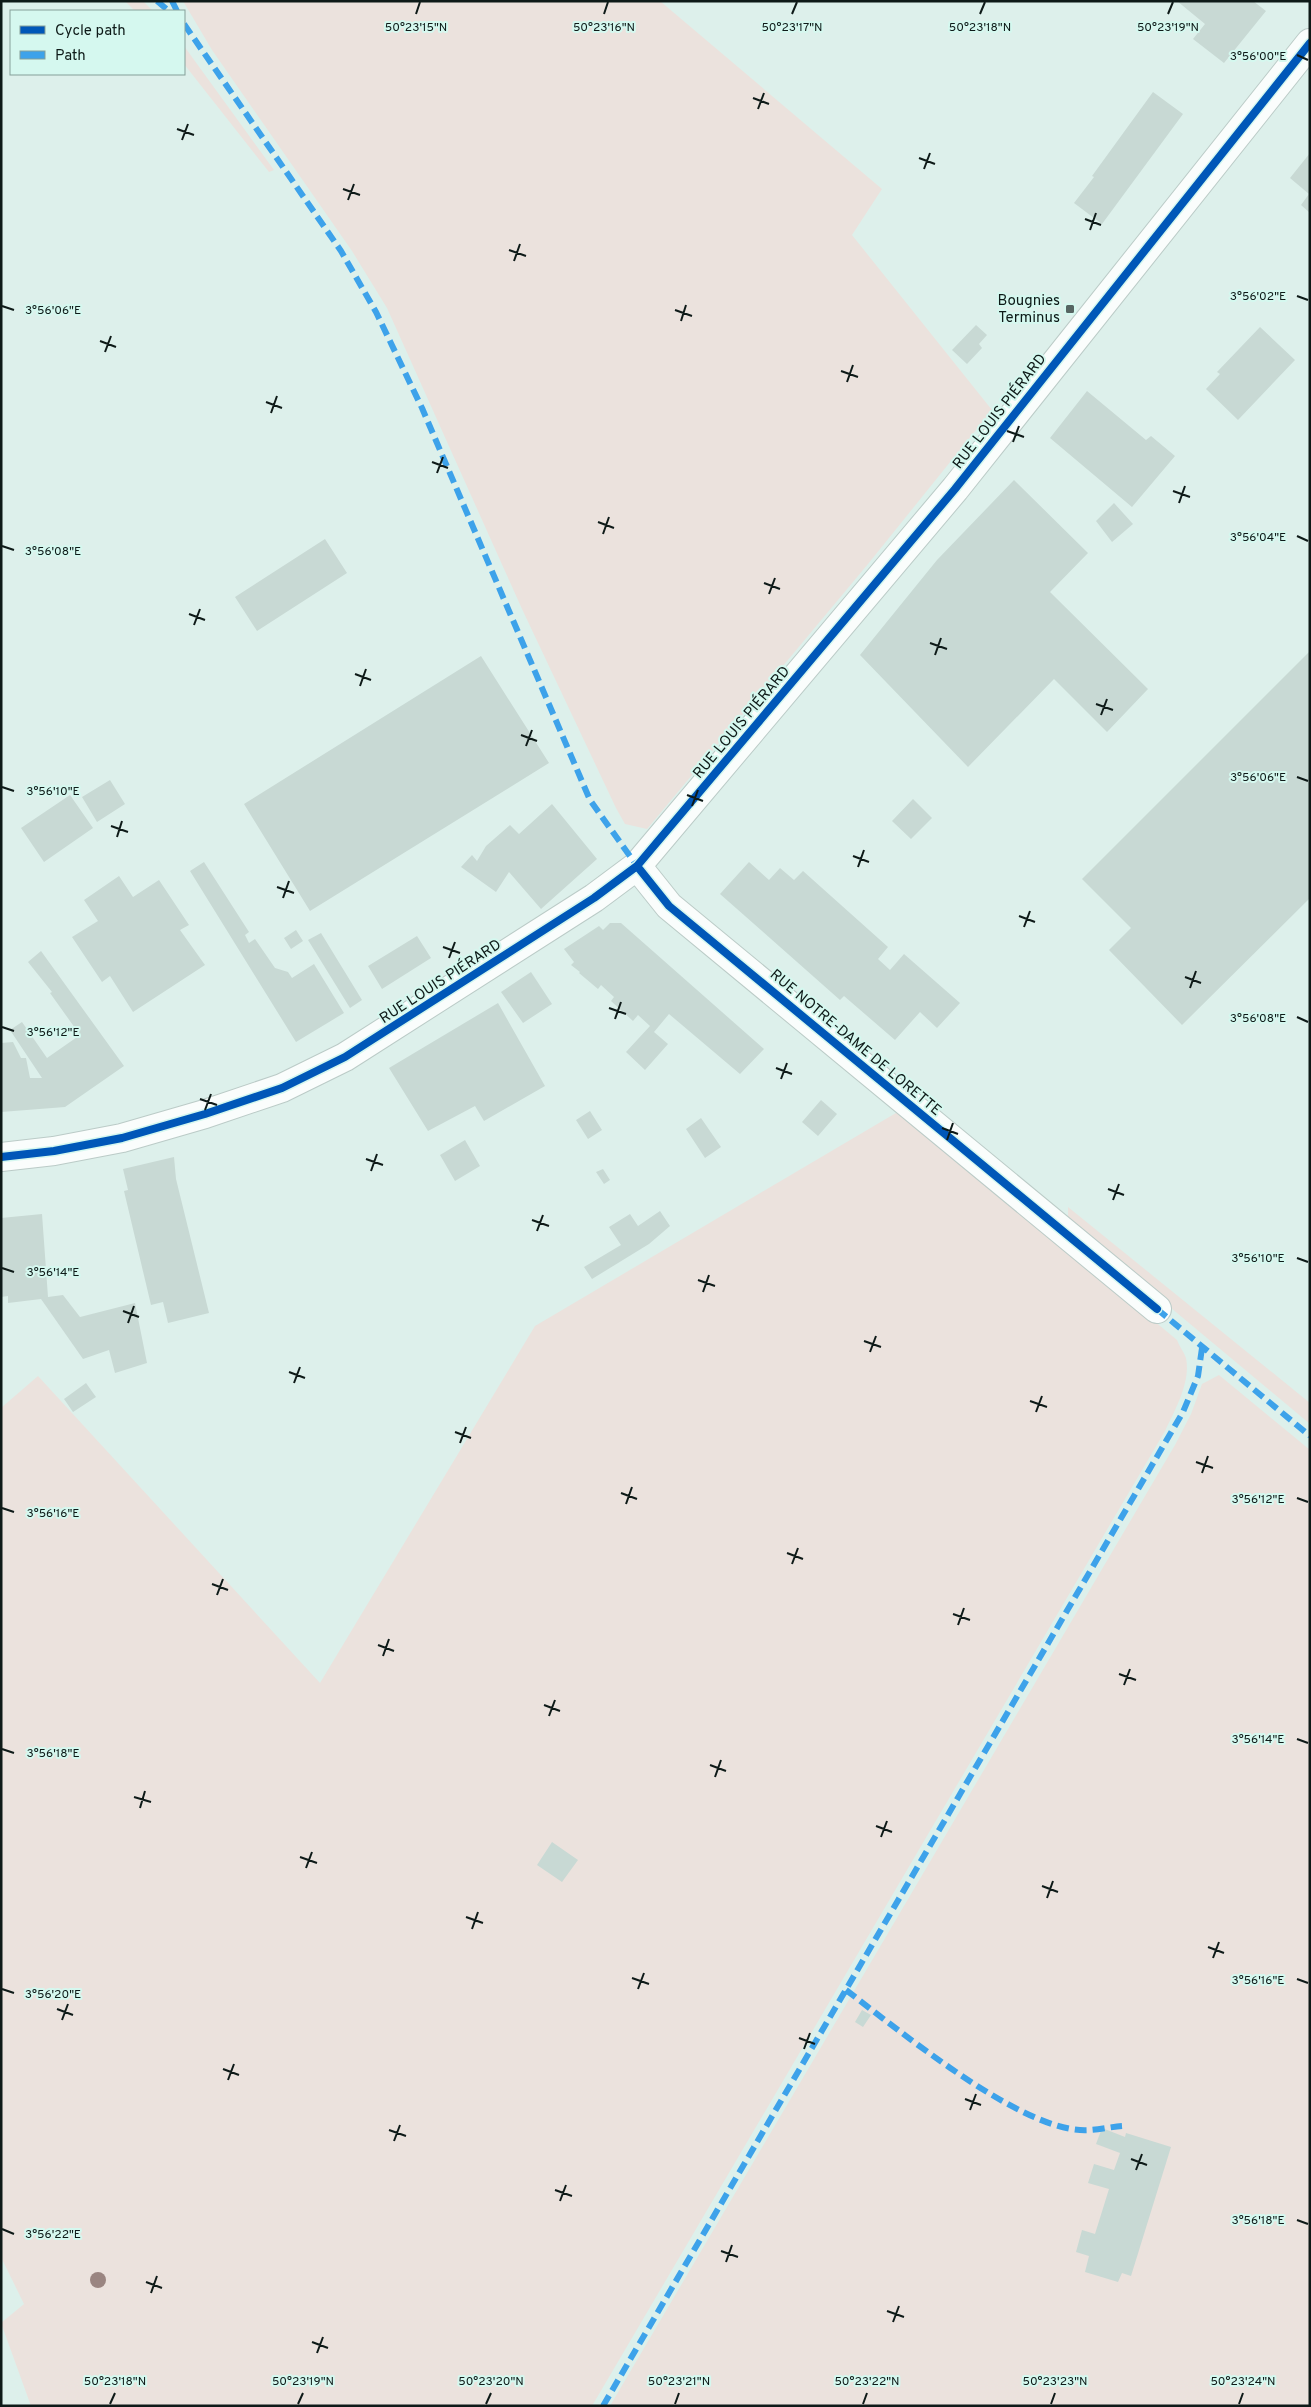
<svg xmlns="http://www.w3.org/2000/svg" width="1311" height="2407" viewBox="0 0 1311 2407" font-family="Overpass,sans-serif">
<rect width="100%" height="100%" fill="#ddf0eb"/>
<path fill="#ebe2dd" d="M125,1H143L153,11H135Z
M183,1H660L882,189L852,235L992,410L868,564L647,829L625,824L616,808L522,609L387,308L352,251L212,50Z
M184,46L274,170L269,172L184,64Z
M901,1110L1177,1340C1179,1346 1184,1352 1186,1358C1191,1382 1175,1410 1165,1431L592,2406H31L1,2323L24,2304L1,2257V1408L38,1376L320,1683L535,1326Z
M1068,1207L1310,1403V1424L1068,1222Z
M1219,1375L1310,1450V2406H610L1175,1445L1191,1414L1202,1384Z"/>
<path fill="#c8d9d4" d="M1177,1H1253L1266,11L1224,63L1193,39L1205,24Z
M1153,92L1183,114L1102,224L1074,203L1094,177L1092,176Z
M1310,153V213L1301,205L1309,194L1290,178Z
M976,325L987,335L979,344L982,348L967,364L952,350Z
M1260,327L1295,360L1238,420L1206,389L1220,374L1217,372Z
M1087,391L1146,440L1151,436L1175,456L1132,507L1050,438Z
M1014,480L1088,553L1050,592L1148,689L1107,732L1054,679L968,767L860,655L937,560Z
M1114,503L1133,524L1112,542L1096,521Z
M325,539L347,573L257,631L235,597Z
M1310,651V898L1182,1025L1109,950L1131,928L1082,879Z
M481,656L549,763L310,911L244,804Z
M110,780L125,804L97,822L82,797Z
M70,795L93,828L44,862L21,828Z
M913,799L932,818L911,839L892,821Z
M552,804L597,859L541,909L509,872L496,892L461,867L472,855L477,861L486,846L510,825L519,834Z
M204,862L249,932L245,935L249,943L255,939L275,968L288,972L292,978L314,964L344,1013L296,1042L190,871Z
M749,862L769,880L780,868L794,880L803,871L888,947L878,959L890,970L904,954L960,1003L937,1028L920,1012L895,1040L844,996L840,1000L720,894Z
M119,876L133,897L159,880L189,925L180,930L205,965L133,1012L110,976L102,982L72,937L98,921L84,900Z
M610,923H621L764,1049L740,1074L669,1014L654,1032L668,1044L645,1070L626,1052L650,1026L638,1015L633,1021L611,1001L614,997L601,985L598,989L579,973L580,972L571,965L574,962L564,949L599,926L603,930Z
M296,930L303,941L291,949L284,938Z
M321,933L362,1000L350,1008L308,940Z
M417,936L431,958L382,989L368,966Z
M41,951L124,1066L65,1107L1,1112V1043L13,1042L21,1058H26L30,1078H42L10,1030L22,1022L47,1058L80,1035L50,993L52,992L28,962Z
M531,972L552,1004L523,1023L501,992Z
M498,1003L545,1086L484,1121L475,1106L428,1131L389,1068Z
M821,1100L837,1114L818,1136L802,1122Z
M590,1111L602,1130L588,1139L576,1120Z
M701,1118L721,1147L705,1158L686,1129Z
M465,1140L480,1166L455,1181L440,1155Z
M174,1157L176,1179L209,1313L168,1323L163,1302L151,1305L124,1191L128,1190L123,1169Z
M603,1169L610,1180L604,1184L596,1172Z
M660,1211L670,1226L649,1244L592,1279L584,1267L621,1245L609,1227L630,1214L638,1226Z
M42,1214L48,1297L63,1295L80,1317L135,1303L147,1363L115,1373L109,1350L83,1359L41,1299L8,1303V1296L1,1297V1218Z
M86,1383L96,1397L73,1412L64,1399Z
M552,1842L578,1860L562,1882L537,1865Z
M862,2010L871,2015L863,2027L855,2022Z
M1102,2128L1125,2137L1126,2133L1171,2147L1131,2276L1122,2273L1118,2282L1085,2272L1089,2256L1076,2252L1082,2230L1095,2234L1109,2189L1088,2183L1094,2164L1114,2170L1120,2153L1096,2144Z"/>
<g fill="none" stroke-linecap="round" stroke-linejoin="round">
<defs>
<path id="minor" d="M637,866L669,906L1157,1309
M1,1157L54,1151L122,1138L205,1114L282,1088L345,1057L594,898L637,866L955,489L1310,43"/>
</defs>
<use href="#minor" stroke="#bbcbc7" stroke-width="30"/>
<use href="#minor" stroke="#fafdfc" stroke-width="28"/>
<path stroke="#3da2ea" stroke-width="6" stroke-dasharray="12 6" stroke-linecap="butt" d="M157,1L169,11
M172,1L177,11
M184,24L341,251L376,312L422,408L590,800L637,866
M1157,1309L1310,1436
M846,1990C900,2031 1015,2126 1080,2130C1094,2131 1109,2127 1122,2126
M603,2406L1183,1412L1198,1376L1202,1348"/>
<defs>
<path id="cycleway" d="M637,866L669,906L1157,1309
M1,1157L54,1151L122,1138L205,1114L282,1088L345,1057L594,898L637,866L955,489L1310,43"/>
</defs>
<use href="#cycleway" stroke="#d5f8ef" stroke-width="11"/>
<use href="#cycleway" stroke="#0057b8" stroke-width="8"/>
</g>
<circle fill="#9a8581" cx="98" cy="2280" r="8"/>
<path fill="none" stroke="#0e1a18" stroke-width="2" d="M416,14L420,2M604,14L608,2M792,14L797,2M980,14L985,2M1168,14L1173,2M1297,55L1308,60M753,98L769,104M758,109L764,93M177,129L194,135M182,140L188,124M919,158L935,164M924,169L930,153M343,189L360,195M348,200L354,184M1085,219L1101,225M1090,230L1096,213M509,250L526,256M514,261L520,244M1297,296L1308,300M2,306L14,310M675,310L692,316M681,321L686,305M100,341L116,347M105,352L111,336M841,371L858,377M847,382L853,365M266,402L282,408M271,413L277,396M1007,431L1024,437M1013,442L1019,426M432,462L448,468M437,473L443,457M1173,491L1190,497M1179,503L1185,486M598,522L614,528M603,534L609,517M1297,536L1308,541M2,546L14,550M764,583L780,589M769,594L775,578M189,614L205,620M194,625L200,609M930,643L947,649M935,655L941,638M355,674L371,680M360,686L366,669M1096,704L1113,710M1101,715L1107,699M521,735L537,741M526,746L532,730M1297,777L1308,781M2,787L14,791M687,795L703,801M692,806L698,790M111,826L128,832M117,837L122,821M853,856L869,862M858,867L864,850M277,887L294,893M283,898L289,881M1019,916L1035,922M1024,927L1030,911M443,947L460,953M449,958L455,942M1185,977L1201,983M1190,988L1196,971M609,1008L626,1014M1297,1017L1308,1022M615,1019L621,1002M2,1027L14,1031M776,1068L792,1074M781,1079L787,1063M200,1099L217,1105M205,1110L211,1094M942,1128L958,1134M947,1140L953,1123M366,1159L383,1165M371,1171L377,1154M1108,1189L1124,1195M1113,1200L1119,1184M532,1220L549,1226M537,1231L543,1215M1297,1258L1308,1262M2,1268L14,1272M698,1280L715,1286M703,1292L709,1275M123,1311L139,1317M128,1323L134,1306M864,1341L881,1347M870,1352L876,1336M289,1372L305,1378M294,1383L300,1367M1030,1401L1047,1407M1036,1412L1042,1396M455,1432L471,1438M460,1443L466,1427M1196,1462L1213,1468M1202,1473L1208,1456M621,1493L637,1499M1297,1498L1308,1502M626,1504L632,1487M2,1508L14,1512M787,1553L803,1559M792,1564L798,1548M212,1584L228,1590M217,1595L223,1579M953,1614L970,1620M958,1625L964,1608M378,1645L394,1651M383,1656L389,1639M1119,1674L1136,1680M1124,1685L1130,1669M544,1705L560,1711M549,1716L555,1700M1297,1739L1308,1743M2,1749L14,1753M710,1765L726,1771M715,1777L721,1760M134,1797L151,1802M140,1808L145,1791M876,1826L892,1832M881,1837L887,1821M300,1857L317,1863M306,1868L312,1852M1042,1886L1058,1892M1047,1898L1053,1881M466,1917L483,1923M472,1929L478,1912M1208,1947L1224,1953M1213,1958L1219,1942M632,1978L649,1984M1297,1979L1308,1983M2,1989L14,1993M638,1989L644,1973M57,2009L73,2015M62,2020L68,2004M799,2038L815,2044M804,2049L810,2033M223,2069L239,2075M228,2080L234,2064M965,2099L981,2105M970,2110L976,2094M389,2130L406,2136M394,2141L400,2125M1131,2159L1147,2165M1136,2170L1142,2154M555,2190L572,2196M560,2201L566,2185M1297,2220L1308,2224M2,2229L14,2234M721,2251L738,2257M726,2262L732,2245M146,2282L162,2288M151,2293L157,2276M887,2311L904,2317M893,2322L899,2306M312,2342L328,2348M317,2353L323,2337M110,2404L115,2393M298,2404L303,2393M486,2404L491,2393M675,2404L679,2393M863,2404L867,2393M1051,2404L1055,2393M1239,2404L1243,2393"/>
<rect fill="#566562" stroke="#d5f8ef" stroke-width="2" x="1065" y="304" width="10" height="10" rx="2.5"/>
<g text-anchor="middle" stroke-width="4" stroke-linejoin="round" paint-order="stroke">
<g font-size="15" fill="#0e1a18" stroke="#d5f8ef" text-anchor="end">
<text x="1060" y="305">Bougnies<tspan x="1060" dy="17">Terminus</tspan></text>
</g>
<g font-size="15" fill="#0e1a18" stroke="#d5f8ef">
<text transform="translate(999 411) rotate(-52)" y="5">RUE LOUIS PIÉRARD</text>
<text transform="translate(741 722) rotate(-50)" y="5">RUE LOUIS PIÉRARD</text>
<text transform="translate(440 981) rotate(-33)" y="5">RUE LOUIS PIÉRARD</text>
<text transform="translate(856 1042) rotate(40)" y="5">RUE NOTRE-DAME DE LORETTE</text>
</g>
</g>
<g font-size="12" text-anchor="middle" fill="#0e1a18" stroke="#d5f8ef" stroke-width="4" stroke-linejoin="round" paint-order="stroke">
<text x="604" y="31">50°23'16"N</text>
<text x="416" y="31">50°23'15"N</text>
<text x="792" y="31">50°23'17"N</text>
<text x="980" y="31">50°23'18"N</text>
<text x="1168" y="31">50°23'19"N</text>
<text x="1258" y="60">3°56'00"E</text>
<text x="1258" y="300">3°56'02"E</text>
<text x="53" y="314">3°56'06"E</text>
<text x="1258" y="541">3°56'04"E</text>
<text x="53" y="555">3°56'08"E</text>
<text x="1258" y="781">3°56'06"E</text>
<text x="53" y="795">3°56'10"E</text>
<text x="1258" y="1022">3°56'08"E</text>
<text x="53" y="1036">3°56'12"E</text>
<text x="1258" y="1262">3°56'10"E</text>
<text x="53" y="1276">3°56'14"E</text>
<text x="1258" y="1503">3°56'12"E</text>
<text x="53" y="1517">3°56'16"E</text>
<text x="1258" y="1743">3°56'14"E</text>
<text x="53" y="1757">3°56'18"E</text>
<text x="1258" y="1984">3°56'16"E</text>
<text x="53" y="1998">3°56'20"E</text>
<text x="1258" y="2224">3°56'18"E</text>
<text x="53" y="2238">3°56'22"E</text>
<text x="115" y="2385">50°23'18"N</text>
<text x="303" y="2385">50°23'19"N</text>
<text x="491" y="2385">50°23'20"N</text>
<text x="679" y="2385">50°23'21"N</text>
<text x="867" y="2385">50°23'22"N</text>
<text x="1055" y="2385">50°23'23"N</text>
<text x="1243" y="2385">50°23'24"N</text>
</g>
<rect width="1311" height="2407" fill="none" stroke="#0e1a18" stroke-width="5"/>
<rect x="10" y="10" width="175" height="65" fill="#d5f8ef" stroke="#859f99"/>
<rect x="20" y="26" width="25" height="8" fill="#0057b8" stroke="#859f99"/>
<text x="55" y="35" font-size="15" fill="#0e1a18">Cycle path</text>
<rect x="20" y="51" width="25" height="8" fill="#3da2ea" stroke="#859f99"/>
<text x="55" y="60" font-size="15" fill="#0e1a18">Path</text>
</svg>
